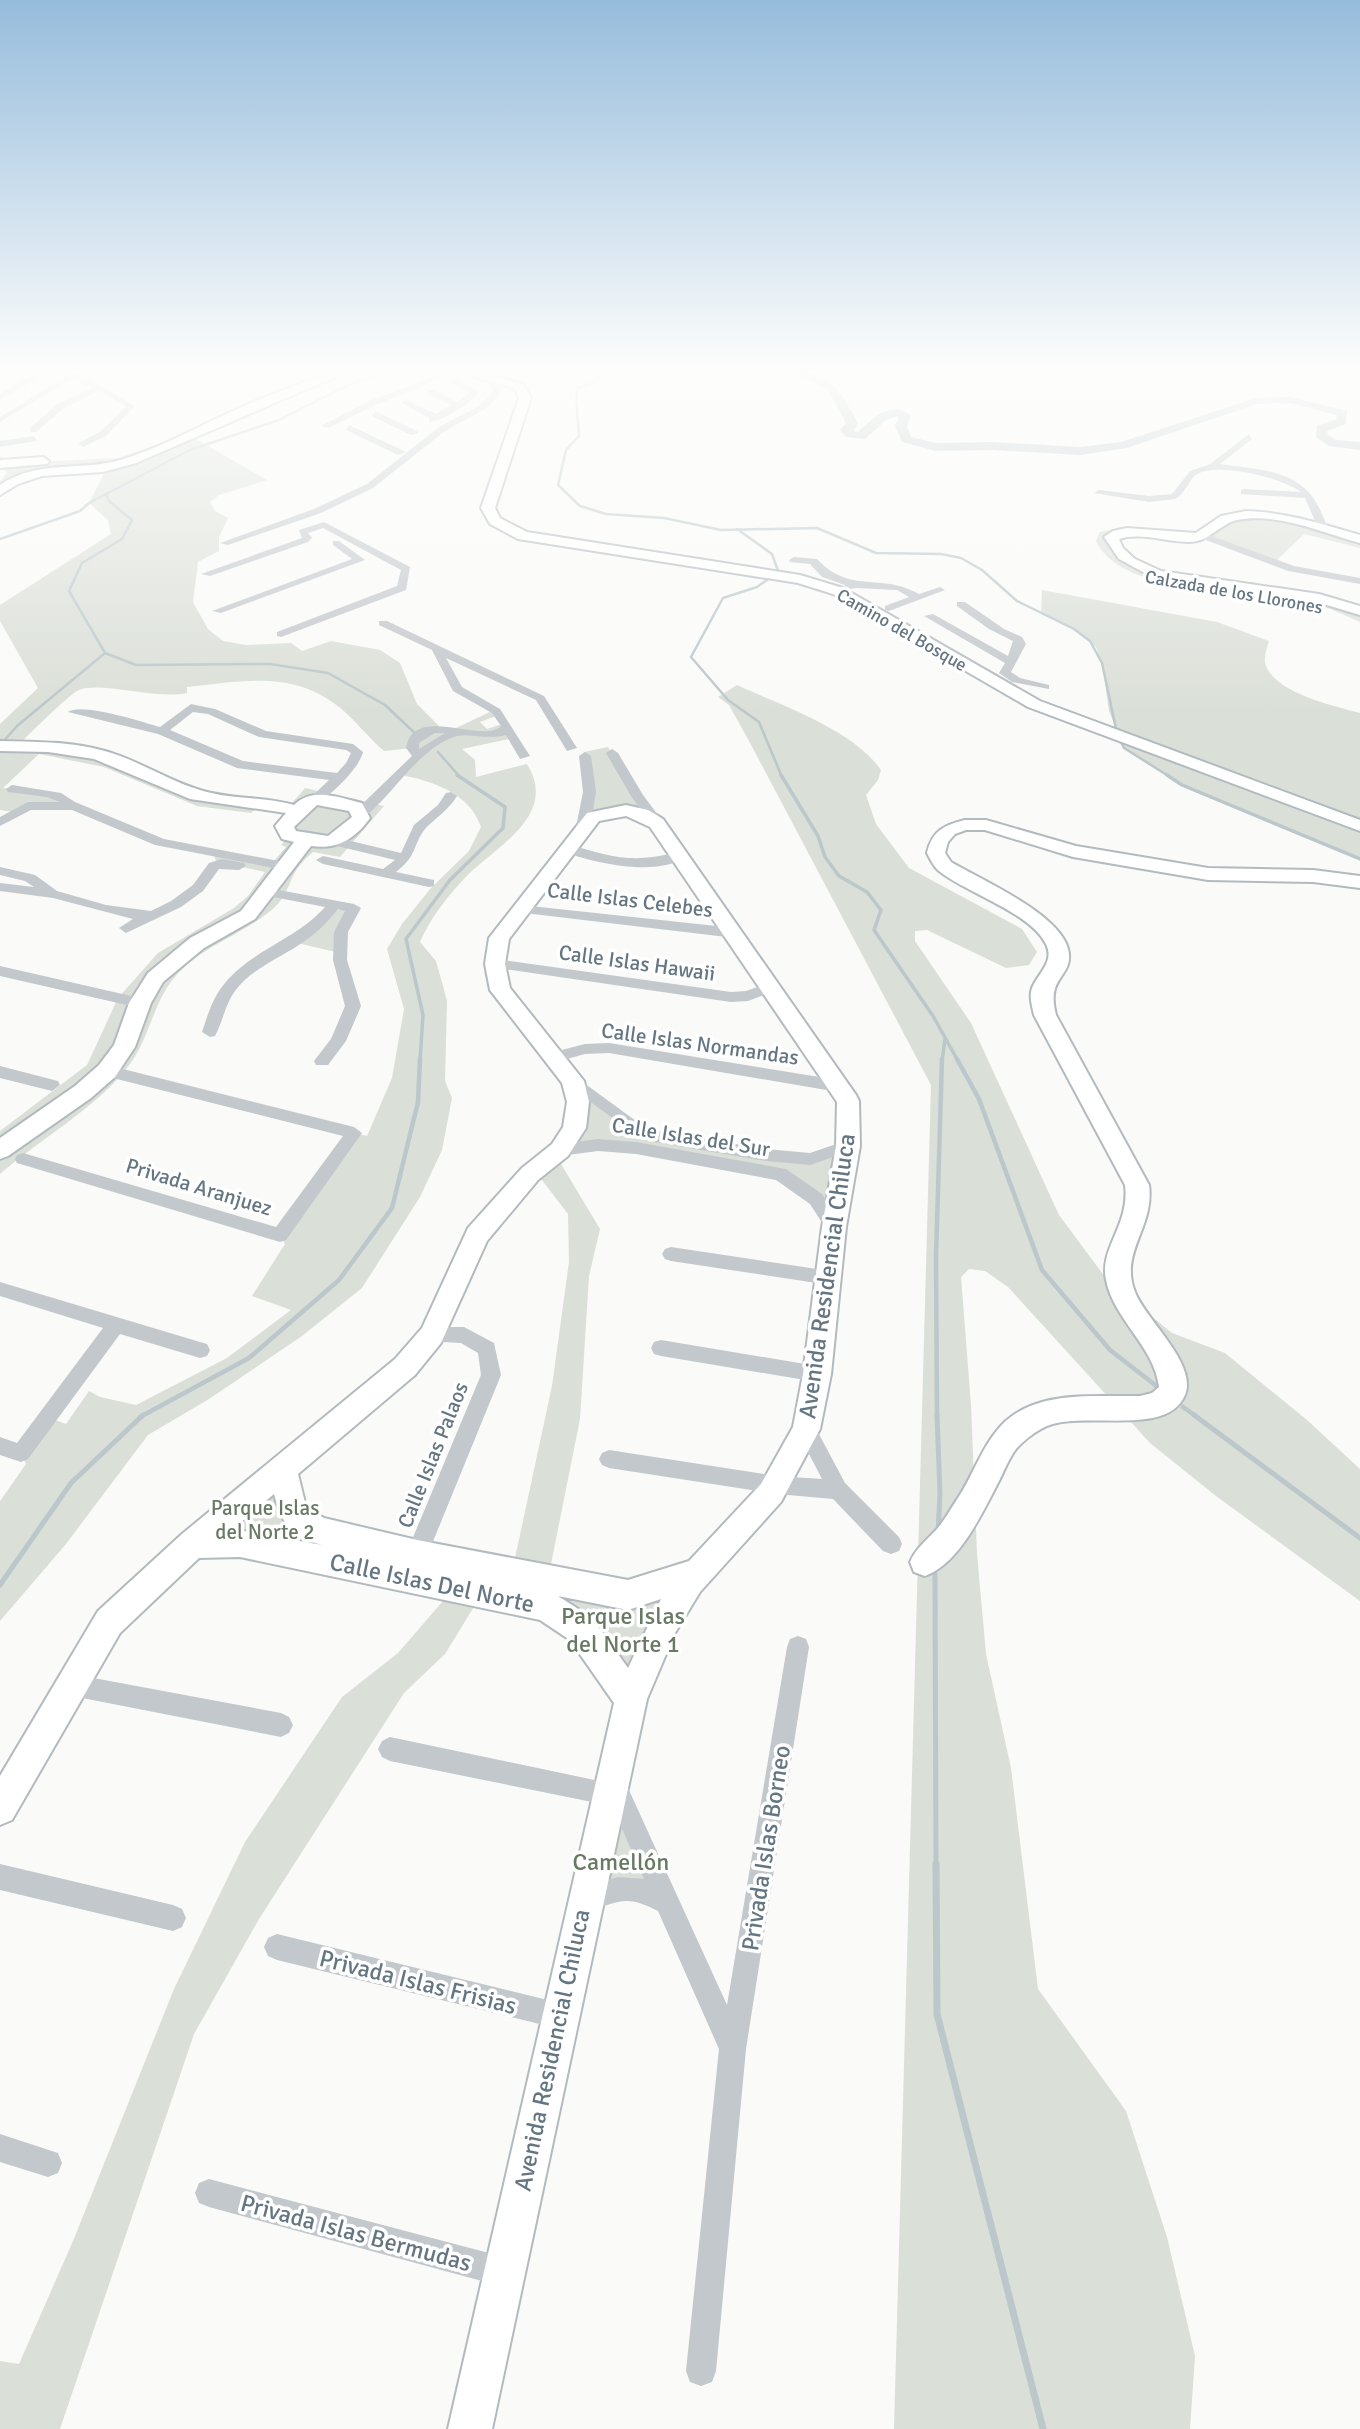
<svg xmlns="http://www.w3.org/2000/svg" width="1360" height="2429" viewBox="0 0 1360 2429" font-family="Signika,sans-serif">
<rect width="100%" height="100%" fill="#fafaf8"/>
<path fill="#dadfd7" d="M187,434L267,480L219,495L210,502L215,511L228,518L219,537V551L198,562L193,602L208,629L223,641L246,645L291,643L302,651L331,641L380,650L400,663L417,704L441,728L452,730L494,710L499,715L480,722L487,729L505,723L514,738L462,749L475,760L476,777L527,764C560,817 492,848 463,880C446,898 430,919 420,942L436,961L447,1001L445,1081L452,1098L442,1150L420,1197L362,1288L302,1336L209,1399L148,1435L66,1544L0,1621V1501L26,1464L21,1453L47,1417L66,1424L89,1391L100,1397L136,1405L227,1358L291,1310L252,1296L285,1244L280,1235L354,1133L367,1136L392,1078L404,1009L387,949L402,924L431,888L469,851L481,827C470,793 432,781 401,775L418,756L412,748L384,751C370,739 359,725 346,713C298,669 245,681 187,687V693C156,700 101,681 79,690C69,694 29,735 18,745L76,750L182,789L258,806L251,813L197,806L104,767L39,754L3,788L38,792L71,805L29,806L14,812L0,810V724L38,688L0,621V605L111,534L108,520L89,503L107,468L36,472L0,491V482L7,472L0,468V456L10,463L118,458Z
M1268,517L1360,539V548L1304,534L1274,563L1206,537L1230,518Z
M1125,527L1138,529L1136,533L1111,538L1138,567L1319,598L1360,611V622C1342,614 1324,605 1305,601C1252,592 1121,596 1096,541L1100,532Z
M1042,590L1217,622L1269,641C1267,648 1264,655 1265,663C1273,693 1334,706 1360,713V859L1182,785L1124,748L1109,711L1103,669L1096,647L1067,625L1041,614Z
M737,685C782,706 852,729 881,770L878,780L866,795L876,824L909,868L1022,929L1037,952L1029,965L1006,968L927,930L915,931V941L971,1023L1059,1215L1108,1281L1172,1333L1225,1353L1307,1420L1360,1469V1601L1216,1496L1150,1443L1008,1287L985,1271L969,1269L961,1277L971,1405L977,1554L986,1654L1011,1768L1038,1989L1126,2111L1167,2237L1195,2356L1190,2429H894L931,1085L749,741L729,705L718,697Z
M608,747L646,814L593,817L591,780L584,752Z
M305,788L384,806L340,857L313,852C305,859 298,866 293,876C288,887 284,899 274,908C243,935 200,946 174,978C152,1005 149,1041 127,1068C97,1107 39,1140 0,1174V1131L87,1065L118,998L158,953L234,908L248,896L265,872L216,861L214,855L273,862L286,847L281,845L289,835L286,810Z
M334,905L354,908L340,953L293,942Z
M573,1081L644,1134L810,1159L848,1146L834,1227L780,1174L636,1148L560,1150Z
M555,1154L600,1229L589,1276L580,1419L548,1579L628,1595L698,1572L631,1699L581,1629L483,1592L445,1654L404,1693L259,1919L194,2034L60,2429H0V2361L19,2364L73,2241L174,1989L245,1842L342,1697L398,1653L456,1586L193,1544L282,1469L294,1515L512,1572L552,1386L569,1262L568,1214L535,1171Z
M612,1779L667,1902L586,1899Z"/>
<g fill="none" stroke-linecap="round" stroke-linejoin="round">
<path stroke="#bbc7cb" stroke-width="2.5" d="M606,372L593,383L578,388L576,397L579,436L566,450L558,485L580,506L606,514L664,518L721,530L817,528L876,553L941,554L961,558L982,570L1017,601L1074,629L1090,641L1102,663L1116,729
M106,494L109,501L132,520L122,539L82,563L69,591L105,653L136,665L270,664L328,673L385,705L418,736
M737,529L772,554L778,571
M0,539L80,511L89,503L190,450L279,420L355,382L390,372
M771,577L757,587L723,598L691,657L728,700L759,722L782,777
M1121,742L1124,748L1170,777
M2,743L17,726L105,653
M438,752L460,777"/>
<path stroke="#bbc7cb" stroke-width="3.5" d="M781,775L818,836L825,857L839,876L867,892L881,910L874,930L933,1016L958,1061
M1167,775L1182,785L1360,859
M420,1061L423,1015L406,939L450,880L503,828L505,807L457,775
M942,1061L945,1039"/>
<path stroke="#bbc7cb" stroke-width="4.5" d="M957,1059L979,1099L1042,1270L1110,1350L1159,1388
M1183,1407L1197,1417
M140,1417L249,1358L339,1280L392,1208L418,1102L420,1059
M937,1417L936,1256L942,1059"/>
<path stroke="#bbc7cb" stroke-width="5" d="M937,1415L940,1494L938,1534
M1194,1415L1360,1538
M935,1574L936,1866
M0,1585L71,1483L143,1415"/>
<path stroke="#bbc7cb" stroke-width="7" d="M936,1864L937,2014L1043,2429"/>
<path fill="#bbc7cb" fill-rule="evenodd" d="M789,372C832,372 839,390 858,423L854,431L858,432C873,418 892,399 911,416L907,426L911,437L936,443L992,442L1080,447L1121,442L1256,398L1290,397L1347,411L1346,424L1327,431L1328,435L1336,440L1360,442V450L1329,446L1316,437L1317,426L1336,419L1337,415L1290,403L1257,404L1127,448L1080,455L992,450L936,451L902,442L895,426L899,417L897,416L886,420L865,439L846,437L840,430L846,423L827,388Z"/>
<defs>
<path id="secondary" d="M332,372H347L136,463L103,472L42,476L18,484L0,495V485C37,459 83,472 124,459C159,448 190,431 222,416C258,399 295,385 332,372Z
M463,372H479L523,384L531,398L495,508L500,518L527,532L800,575L843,588L1040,701L1360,820V831L1028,707L833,594L798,583L518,539L490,524L481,508L519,398L514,388L464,374Z
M43,457L49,461L47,464L0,468V460Z
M1246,511C1286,512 1322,524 1360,535V543C1322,533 1278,512 1237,520C1219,524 1210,542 1189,542C1166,542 1141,532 1119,539L1123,548L1135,559L1161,571L1319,594L1360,606V615L1317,602L1154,578L1119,559L1104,537L1113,531L1127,528L1196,533L1221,516Z
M0,741C33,742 68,741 101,750C135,758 166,780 200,790C231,800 263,796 294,805C312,786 341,798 362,803L370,818C355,839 337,850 311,846L255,919L204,948L163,982L151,1003L135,1047L115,1077L91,1098L8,1156L0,1159V1138L75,1086L99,1065L114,1045L129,1003L148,973L190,938L241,911L294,842L282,839L275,826L286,813L190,799L94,759L48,752L0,751ZM317,805L349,811L352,817L328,836L296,831L294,827Z
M626,805L648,810L663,819L856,1095L859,1101L860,1146L846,1227L831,1374L820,1429L781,1502L700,1592L675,1633L647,1699L492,2429H448L614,1703L570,1640L540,1620L240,1557L199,1558L120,1633L12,1820L0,1825V1776L98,1611L182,1534L395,1359L422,1328L468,1228L522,1168L552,1144L563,1127L567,1102L562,1083L490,990L485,964L489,938L587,813ZM626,816L650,827L837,1102L836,1146L822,1227L803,1374L793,1427L761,1484L689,1561L628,1580L417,1540L324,1518L306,1507L298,1474L415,1375L441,1343L487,1241L538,1180L568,1156L586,1128L589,1102L584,1081L510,988L505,964L509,939L599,821ZM274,1494C282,1524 291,1537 322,1545L233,1529ZM558,1596L628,1610L661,1599L628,1668L592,1618Z
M965,820H986L1076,846L1208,868L1313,870L1360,876V888L1313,882L1208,880L1073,857L985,830H966L955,834L948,842L945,853L951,862C981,880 1066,916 1069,954C1071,978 1046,977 1056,1015L1149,1185C1155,1227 1119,1252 1135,1292C1145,1319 1198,1364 1185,1395C1166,1440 1076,1407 1041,1429C1032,1434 1023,1441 1016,1449C1009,1458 1004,1471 999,1481C982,1513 960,1563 925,1576L914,1572L910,1562C916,1548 927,1540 937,1529C945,1520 951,1508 958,1498C972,1477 980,1452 995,1433C1028,1388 1092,1397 1140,1396L1152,1393L1159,1387C1154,1346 1114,1320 1106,1280C1099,1248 1130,1225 1125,1185L1034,1015C1032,1006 1029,997 1032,988C1038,973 1055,962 1046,944C1030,912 966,893 939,871C934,867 930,859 927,853C932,831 944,825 965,820Z"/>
</defs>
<use href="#secondary" stroke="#b3babf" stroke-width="4"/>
<path fill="#c3c8cc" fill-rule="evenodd" d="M29,372H37L36,379L0,400V394L29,376Z
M447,372H457L378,404L328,428L321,426L372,400Z
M481,373H487L501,389L497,398L485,409L445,431L373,488L321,513L228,545L220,543L314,509L367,484L439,427L479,406L491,395L493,389Z
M70,374L84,376L135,406L106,436L83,447L79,444L80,442L100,432L126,406L99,391L64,408L36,432H30V428L58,404L93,388L71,379L0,422V417Z
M451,379H457L478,392C474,402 441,422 429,422V418L400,402L407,400L436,414L451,405L428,394V390H434L457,402L470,393L451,383Z
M375,411L417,431L418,433L411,435L372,416Z
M349,425L404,451L405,453L398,455L346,430Z
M1249,434L1252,439L1220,464C1261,470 1303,469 1321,512C1324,519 1328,526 1327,532L1319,530L1305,498L1241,494V490L1244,489L1301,492C1283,478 1216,461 1196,475C1188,481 1185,494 1175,499L1149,502L1094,493L1099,490L1149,496L1172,494L1190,471L1210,464Z
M34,436L37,441L0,447V441Z
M324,522L410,567L406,590L281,637L277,636V632L397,586L401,570L323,528L308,533L312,538L308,542L210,576L201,574L302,538L299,530Z
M1203,535H1209L1294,566L1360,578V584L1288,571L1203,539Z
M333,541H339L365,560L221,613L212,611L352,559L333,545Z
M794,557L817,559C851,595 881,572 919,594L940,587L945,590L889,611L885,610V606L909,597L897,590L856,588L840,591V587L845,585L822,577L810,564L790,562L789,560Z
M957,602H965L1004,629L1022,637L1026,644L1011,672L1020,678L1049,685V689L1012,682L999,673L1005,663L924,616L933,614L1008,656L1013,641L989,629L957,606Z
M379,621H387L544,696L577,748L567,751L536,700L446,658L462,687L500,709L530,756L520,759L506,735C487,740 469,733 457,736C420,747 395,792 366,816H356V810L412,756L406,748C414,703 482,745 501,726L492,713L453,691L432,650L379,625ZM435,733H445L419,749V743Z
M191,704L215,709L266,731L353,744L363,752C359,769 329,798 314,804L308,800L329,780L237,768L158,734L68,712C81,702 142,722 160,727ZM193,712L208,714L259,737L346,750L351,753L346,763L337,773L243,761L170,730Z
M612,749L618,753L643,795L664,823L662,826H652L631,796L606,753Z
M585,752L591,756L596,792L590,827L583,831L576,827L583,792L579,756Z
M12,785L61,793L75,802L164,839L284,862L291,866L284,870L155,845L72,810H31L0,826V817L28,802H60L47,797L8,792L6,789Z
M451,792L457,796C448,811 436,817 425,829C412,846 418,855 396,872L434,880V886L429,887L323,864L316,860L323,856L383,869L395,860L329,844L327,841L334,837L401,853L414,825L438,805L446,793Z
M567,844C614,857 629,864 679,852L686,856C659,878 592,863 562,851L560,848Z
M222,859L244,863L246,866L239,870L219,869L203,891L181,907L126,933L119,928L133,919L53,898L0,891V883L34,887L25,881L0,875V867L35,875L57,891L106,905L151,911L171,901L193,885L209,863Z
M268,888L354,904L361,908L348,932L347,960L361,1006L346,1041L328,1065H316L314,1061L331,1039L345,1006L333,960L334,932L345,911L338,909C328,921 319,931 306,940C283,957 253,967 235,991C225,1005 223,1021 215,1036L210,1037L202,1032C208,1014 213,997 225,983C252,950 297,939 325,907L263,895V889Z
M521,905L735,928L742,933L735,938L516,912V906Z
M495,959L731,992L746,991L772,982L779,987L777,990L748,1001L731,1002L490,967L488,964Z
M0,966L140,998L148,1003L140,1008L0,976Z
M609,1043L838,1080L846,1086L838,1092L609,1053L585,1054L556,1062L548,1057L550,1053L585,1044Z
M107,1065L354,1127L362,1133L286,1240L280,1242L17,1163L15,1159L17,1155L23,1153L276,1227L343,1136L101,1075L99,1071L101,1067Z
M0,1066L58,1081L60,1085L52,1091L0,1078Z
M573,1075L647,1129L766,1149L810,1153L848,1140L856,1146L854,1150L810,1165L766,1161L643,1140L567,1085L565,1081L567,1077Z
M598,1139L636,1142L786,1169L822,1194L843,1227L840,1232H828L810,1204L776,1180L636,1154L598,1151L560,1156L552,1150L560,1144Z
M671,1247L830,1271L836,1273L839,1278L836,1283L830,1285L671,1261L665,1259L662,1254L665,1249Z
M0,1282L200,1342L207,1344L210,1350L207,1356L200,1358L120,1334L28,1459L21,1462L0,1455V1437L17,1443L103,1328L0,1296Z
M432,1327H464L494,1343L501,1375L425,1561L417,1564L409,1561L406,1554L481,1375L478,1353L461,1343L425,1341L423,1335L425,1329Z
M661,1340L817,1366L824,1368L827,1374L824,1380L817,1382L661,1356L654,1354L651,1348L654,1342Z
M806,1420L813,1423L845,1483L899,1537L902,1544L899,1551L891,1554L883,1551L833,1499L777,1494L609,1468L602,1465L599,1459L602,1453L609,1450L777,1476L822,1479L796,1429L799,1423Z
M798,1636L806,1639L809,1647L746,2049L716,2371L712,2382L701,2386L690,2382L686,2371L719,2049L658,1911C648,1906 638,1901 626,1901C609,1901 593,1915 577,1908L573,1899L577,1890L618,1877L644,1879L612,1806L390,1761L382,1757L378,1749L382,1741L390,1737L604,1782L607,1777L615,1773L623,1777L727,2005L787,1647L790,1639Z
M72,1674L281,1713L289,1717L293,1725L289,1733L281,1737L72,1696L64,1693L61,1685L64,1677Z
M0,1864L173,1905L182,1909L186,1918L182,1927L173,1931L0,1890Z
M277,1934L560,2003L569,2007L573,2016L569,2025L560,2029L277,1960L268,1956L264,1947L268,1938Z
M0,2134L58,2153L62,2163L58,2173L48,2177L0,2162Z
M209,2179L504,2257L514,2262L519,2272L514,2282L504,2287L209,2207L199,2203L195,2193L199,2183Z"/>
<use href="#secondary" fill="#fff" fill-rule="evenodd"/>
</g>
<linearGradient id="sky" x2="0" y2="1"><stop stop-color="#96bcdc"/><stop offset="0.52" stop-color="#fdfdfc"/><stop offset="1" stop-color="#fdfdfc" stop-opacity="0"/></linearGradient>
<rect width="1360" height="712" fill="url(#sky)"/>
<g text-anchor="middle" stroke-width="7" stroke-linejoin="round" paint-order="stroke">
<g font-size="18" fill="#657683" stroke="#fff">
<text transform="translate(1234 592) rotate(10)" y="6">Calzada de los Llorones</text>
<text transform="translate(902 630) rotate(30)" y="6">Camino del Bosque</text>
</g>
<g font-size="21" fill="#657683" stroke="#fff">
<text transform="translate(630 900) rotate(7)" y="7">Calle Islas Celebes</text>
<text transform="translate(637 963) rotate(8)" y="7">Calle Islas Hawaii</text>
<text transform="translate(700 1044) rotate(8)" y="7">Calle Islas Normandas</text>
<text transform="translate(691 1137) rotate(9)" y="7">Calle Islas del Sur</text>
<text transform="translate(199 1187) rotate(17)" y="7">Privada Aranjuez</text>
<text transform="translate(433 1455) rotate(-68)" y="7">Calle Islas Palaos</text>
</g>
<g font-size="21" fill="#687a64" stroke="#fff">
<text x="265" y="1515">Parque Islas<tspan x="265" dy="24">del Norte 2</tspan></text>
</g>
<g font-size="24" fill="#657683" stroke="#fff">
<text transform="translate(827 1276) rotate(-82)" y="8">Avenida Residencial Chiluca</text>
<text transform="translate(432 1583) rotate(12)" y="8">Calle Islas Del Norte</text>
<text transform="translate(766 1848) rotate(-81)" y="8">Privada Islas Borneo</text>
<text transform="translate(418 1982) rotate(14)" y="8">Privada Islas Frisias</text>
<text transform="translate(552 2050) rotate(-78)" y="8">Avenida Residencial Chiluca</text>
<text transform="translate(356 2233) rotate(15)" y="8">Privada Islas Bermudas</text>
</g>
<g font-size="24" fill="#687a64" stroke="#fff">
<text x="623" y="1624">Parque Islas<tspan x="623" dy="28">del Norte 1</tspan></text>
<text x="621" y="1870">Camellón</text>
</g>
</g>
</svg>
